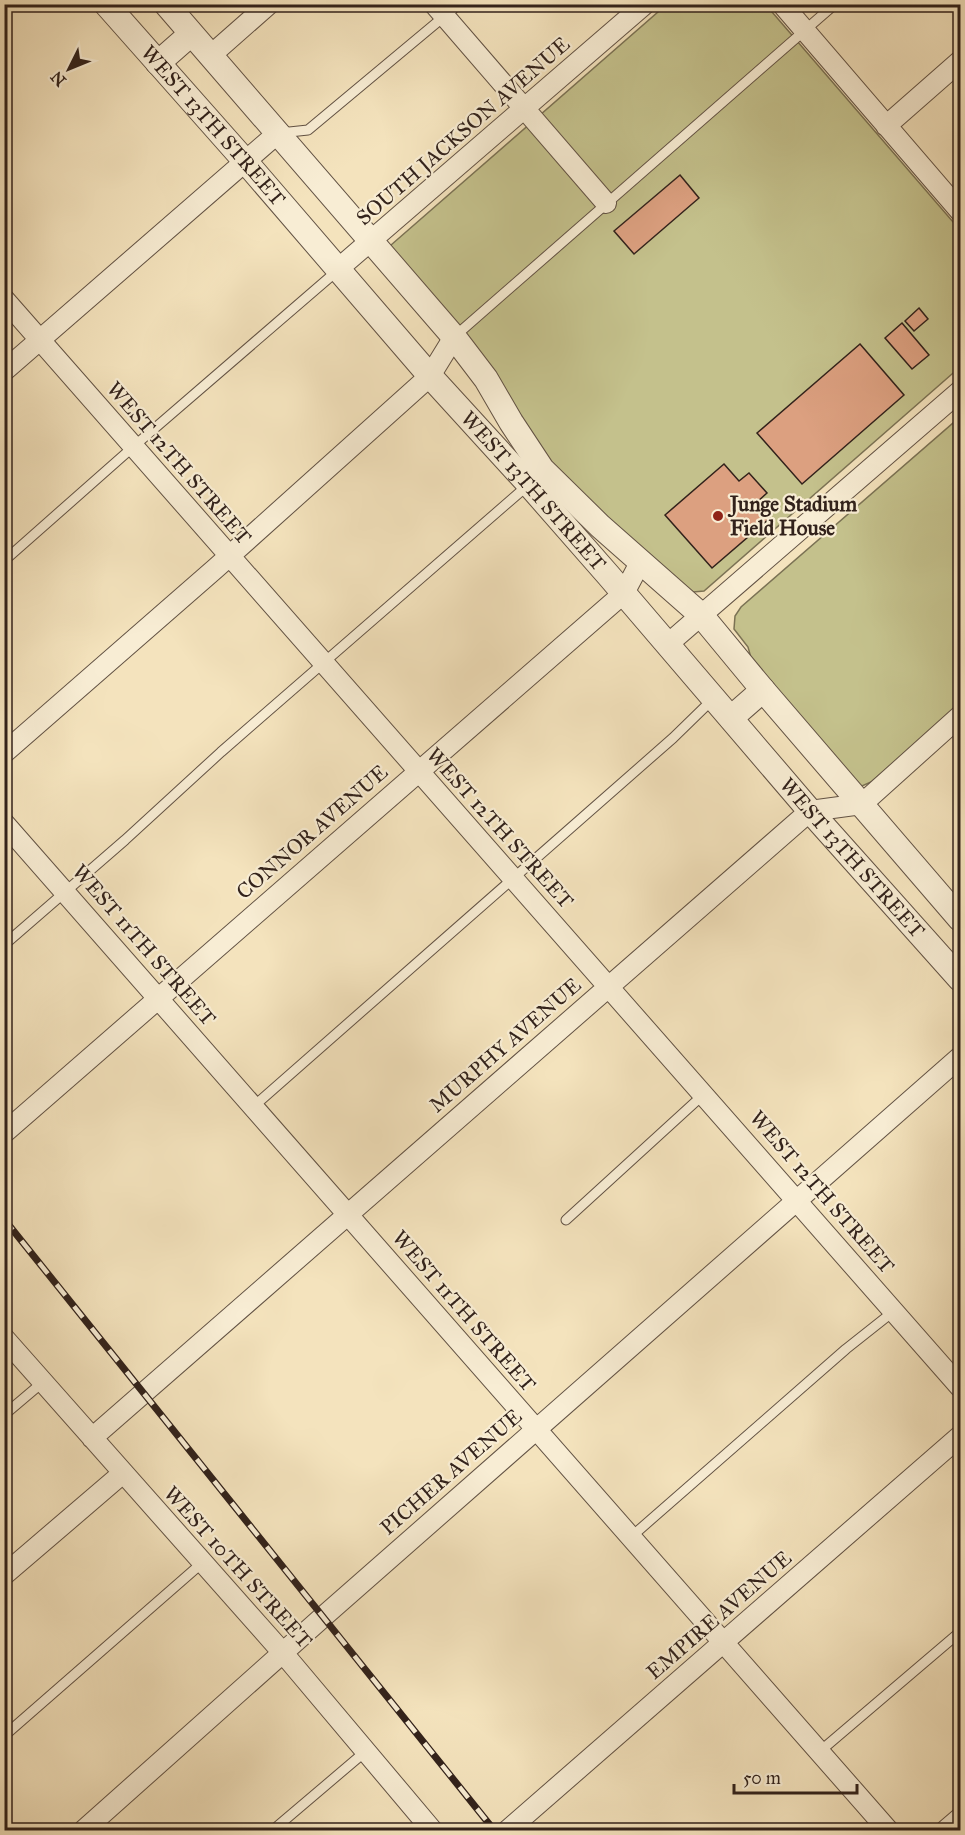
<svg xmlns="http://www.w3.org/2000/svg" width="965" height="1835" viewBox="0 0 965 1835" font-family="'IM FELL Great Primer',serif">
<rect width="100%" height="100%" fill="#f4e3bd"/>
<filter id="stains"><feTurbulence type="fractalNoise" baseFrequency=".00333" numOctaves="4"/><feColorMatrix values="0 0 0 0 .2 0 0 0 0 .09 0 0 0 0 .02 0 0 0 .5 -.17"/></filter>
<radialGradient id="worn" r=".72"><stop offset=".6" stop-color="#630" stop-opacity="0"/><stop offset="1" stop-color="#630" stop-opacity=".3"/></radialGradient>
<path fill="#c4c18c" stroke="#7b7254" stroke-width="1.5" d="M666,5H766L960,230V367L704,591L693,592L588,512L391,250V245Z
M960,417V706L871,782L862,786L858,784L753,665L748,647L734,629L735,616L741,607Z"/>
<path fill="#dca080" stroke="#32221b" stroke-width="1.5" d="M680,175L699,198L634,254L614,231Z
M919,308L928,319L914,331L905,321Z
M902,323L929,355L912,369L885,338Z
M860,344L904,395L802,484L757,433Z
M724,464L739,481L749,473L767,493L757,502L770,518L712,568L665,515Z"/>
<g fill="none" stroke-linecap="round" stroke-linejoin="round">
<defs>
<path id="service" d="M280,133L308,130L459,4
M454,337L835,4
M4,561L133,447L337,271
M4,945L125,840L221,752L527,486
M254,1106L673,738L712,700
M566,1220L704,1094
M4,1415L43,1382
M631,1537L846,1349L894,1311
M4,1736L202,1563
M818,1753L960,1632
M273,1830L366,1751"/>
<path id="minor" d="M434,4L606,203
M782,4L960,211
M210,56L269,4
M886,126L960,61
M338,269L645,4
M4,299L960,1387
M4,371L278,133
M668,644L960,391
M4,753L216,568L430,376L454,337
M4,823L888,1830
M4,1133L624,593L641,561
M4,1338L283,1653L432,1830
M92,1438L810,811L862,804L960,716
M4,1575L123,1473
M84,1830L324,1616L960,1057
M508,1830L960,1436
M946,1830L960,1818"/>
<g id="tertiary">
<path id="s1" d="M106,4L245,161L430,376L524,479L609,576L810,811L960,979"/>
<path d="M166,4L454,337L486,379L511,422L542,469L600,526L701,615L763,690L960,919"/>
<path d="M158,63L191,34"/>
<path d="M731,718L763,690"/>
</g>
</defs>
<use href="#service" stroke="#625244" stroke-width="11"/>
<use href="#minor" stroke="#625244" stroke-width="22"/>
<use href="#tertiary" stroke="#625244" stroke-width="26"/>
<use href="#service" stroke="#f8edd4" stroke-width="9"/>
<use href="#minor" stroke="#f8edd4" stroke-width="20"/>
<use href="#tertiary" stroke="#f8edd4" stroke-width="24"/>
<defs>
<path id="rail" d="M4,1219L494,1830"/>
</defs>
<use href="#rail" stroke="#32221b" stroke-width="7"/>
<use href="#rail" stroke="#f8edd4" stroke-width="4.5" stroke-dasharray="14" stroke-linecap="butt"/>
</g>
<circle fill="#8f2418" stroke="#f8edd4" stroke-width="2" cx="718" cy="516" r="6"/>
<g text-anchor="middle" stroke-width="4.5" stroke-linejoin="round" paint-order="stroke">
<g font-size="21" fill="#32221b" stroke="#f8edd4">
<text dy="7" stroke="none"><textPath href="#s1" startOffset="162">WEST 13TH STREET</textPath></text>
<text transform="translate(463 131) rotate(-41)" y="7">SOUTH JACKSON AVENUE</text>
<text transform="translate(179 463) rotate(49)" y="7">WEST 12TH STREET</text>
<text dy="7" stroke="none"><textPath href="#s1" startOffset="648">WEST 13TH STREET</textPath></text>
<text transform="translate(500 828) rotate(48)" y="7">WEST 12TH STREET</text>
<text transform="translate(312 832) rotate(-41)" y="7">CONNOR AVENUE</text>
<text dy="7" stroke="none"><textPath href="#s1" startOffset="1134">WEST 13TH STREET</textPath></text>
<text transform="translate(144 945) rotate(49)" y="7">WEST 11TH STREET</text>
<text transform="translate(505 1045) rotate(-41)" y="7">MURPHY AVENUE</text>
<text transform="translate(822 1192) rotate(49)" y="7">WEST 12TH STREET</text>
<text transform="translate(464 1311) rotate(49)" y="7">WEST 11TH STREET</text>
<text transform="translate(451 1472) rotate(-41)" y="7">PICHER AVENUE</text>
<text transform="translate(238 1567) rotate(48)" y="7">WEST 10TH STREET</text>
<text transform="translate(719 1615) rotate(-41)" y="7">EMPIRE AVENUE</text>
</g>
<g font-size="21" font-weight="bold" fill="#32221b" stroke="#f8edd4" text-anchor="start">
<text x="730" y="511">Junge Stadium<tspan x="730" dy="24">Field House</tspan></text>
</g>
</g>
<rect width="965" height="1835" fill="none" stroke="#f4e3bd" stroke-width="24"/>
<rect x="6" y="6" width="953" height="1823" fill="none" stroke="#32221b" stroke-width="3"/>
<rect x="12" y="12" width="941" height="1811" fill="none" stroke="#32221b" stroke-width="1.5"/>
<g transform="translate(69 69) rotate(227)" stroke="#f8edd4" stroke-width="4.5" paint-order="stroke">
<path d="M0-4.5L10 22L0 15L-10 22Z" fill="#32221b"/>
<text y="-9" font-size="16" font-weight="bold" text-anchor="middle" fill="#32221b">N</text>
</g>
<path d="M734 1784v9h123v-9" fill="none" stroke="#32221b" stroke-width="3"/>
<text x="743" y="1784" font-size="18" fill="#32221b" stroke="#f8edd4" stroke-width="4.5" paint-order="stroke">50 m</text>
<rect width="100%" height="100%" filter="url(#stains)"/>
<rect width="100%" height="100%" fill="url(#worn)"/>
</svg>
